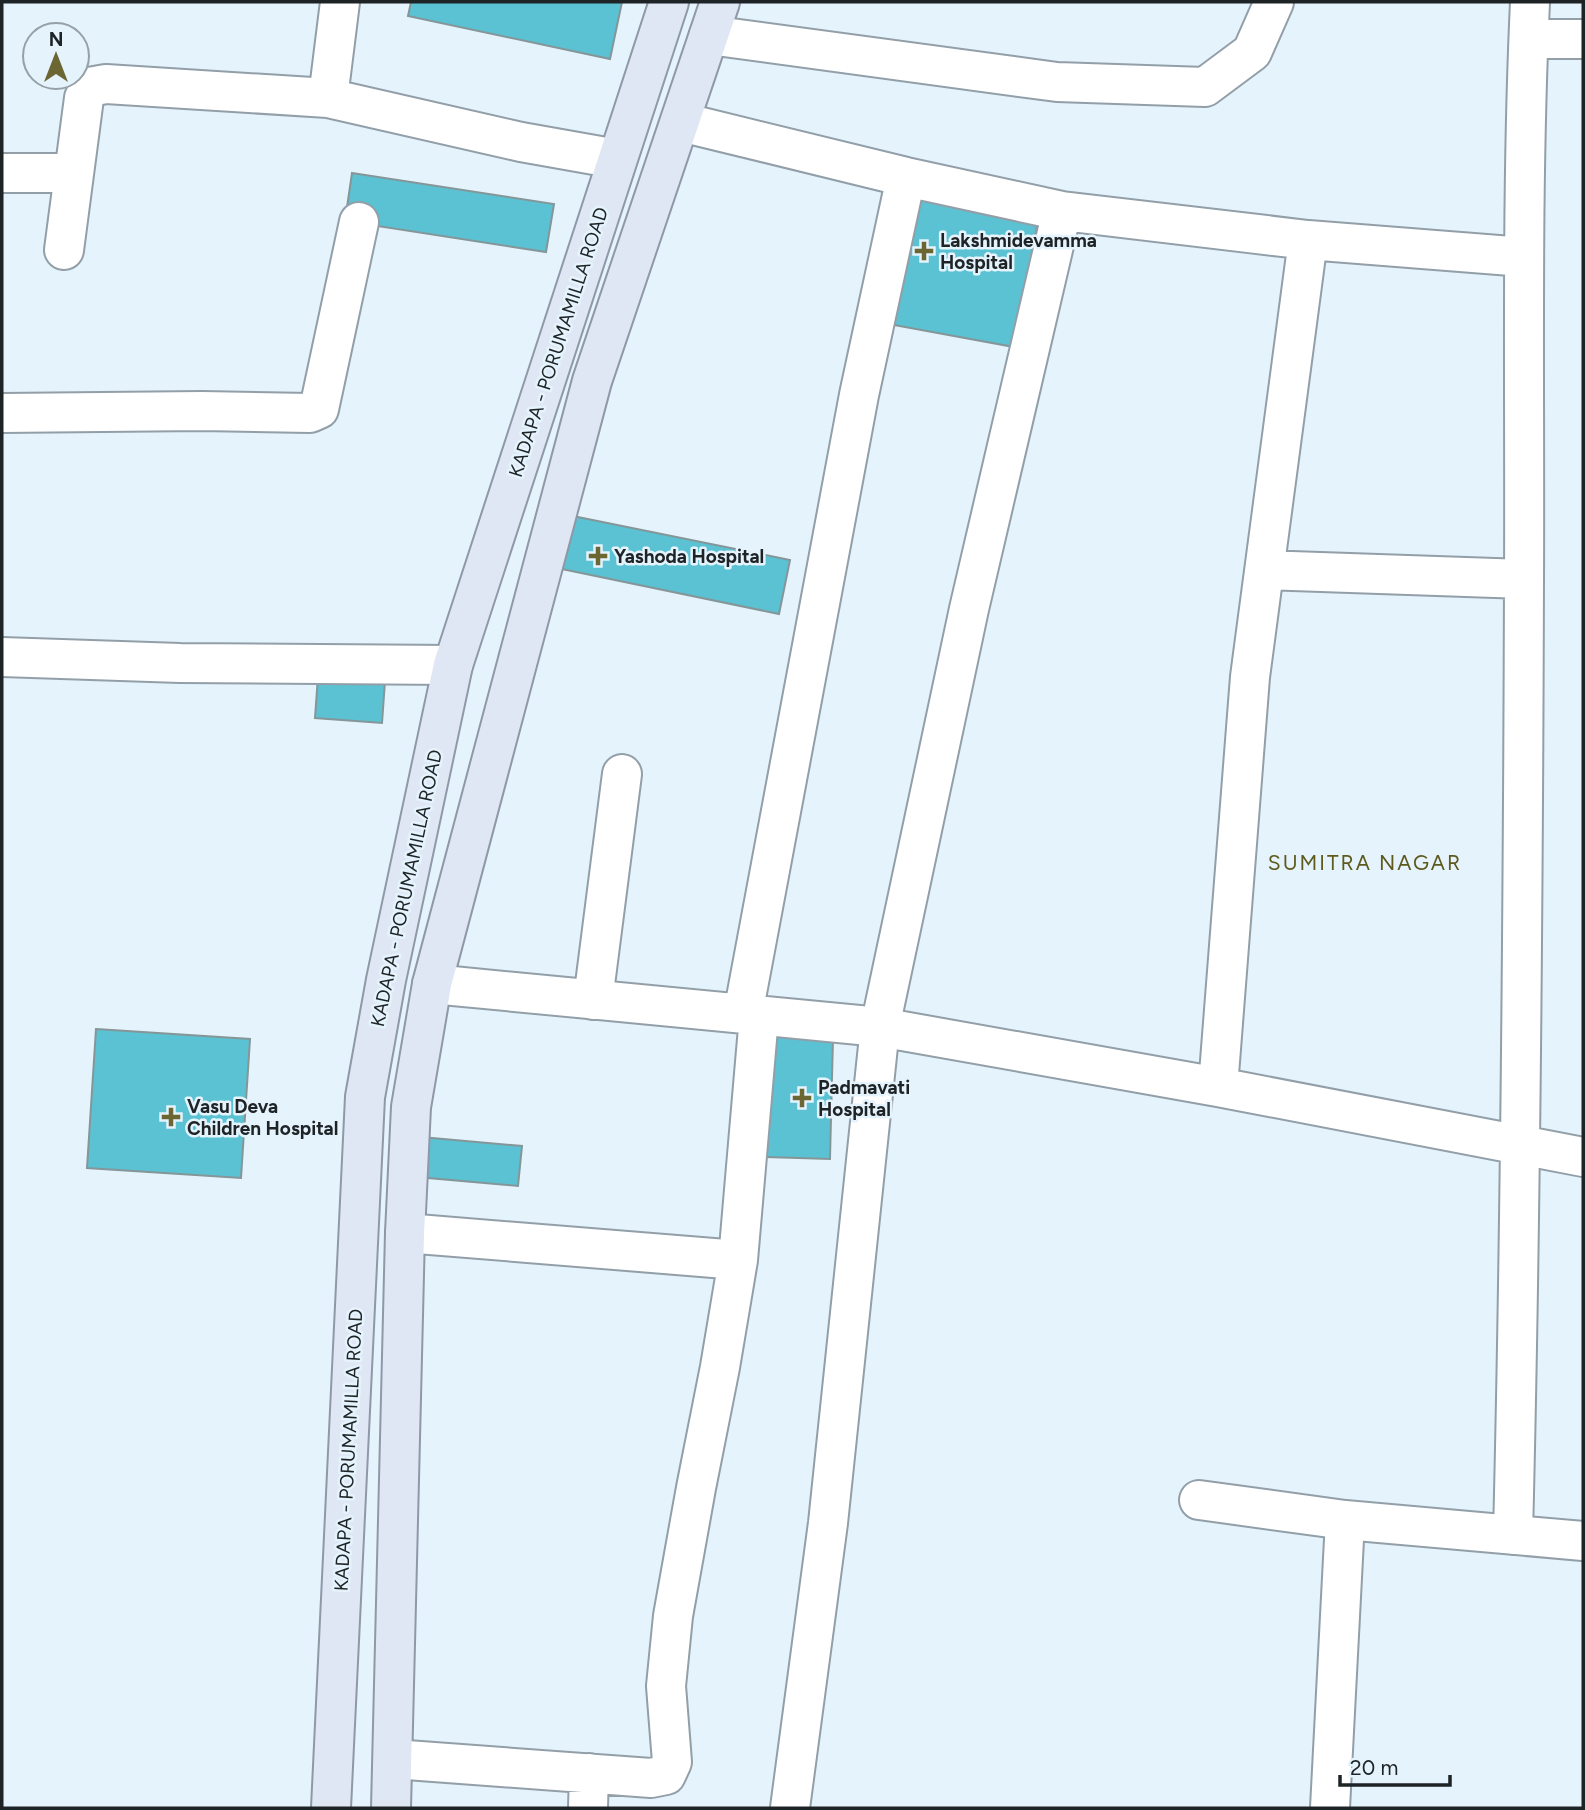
<svg xmlns="http://www.w3.org/2000/svg" width="1585" height="1810" viewBox="0 0 1585 1810" font-family="Figtree,sans-serif">
<rect width="100%" height="100%" fill="#e5f3fd"/>
<path fill="#5ac2d2" stroke="#859699" stroke-width="2" d="M411,2H622L610,59L408,16Z
M352,173L554,204L546,252L345,221Z
M907,197L1038,221L1014,347L883,323Z
M563,514L790,560L779,614L552,567Z
M318,676L385,681L382,723L315,718Z
M96,1029L250,1039L241,1178L87,1168Z
M769,1036L833,1037L830,1159L766,1157Z
M421,1137L522,1146L518,1186L417,1177Z"/>
<g fill="none" stroke-linecap="round" stroke-linejoin="round">
<defs>
<path id="minor" d="M340,2L328,98L521,142L617,159
M709,35L1057,82L1205,87L1252,52L1274,2
M1529,39H1583
M681,122L906,177L1062,211L1308,240L1524,257
M2,173H74
M64,250L84,98L89,87L106,84L328,98
M2,413L202,411L310,413L319,409L359,222
M1265,570L1524,579
M2,657L180,663L453,665
M432,984L880,1027L1218,1087L1583,1157
M593,1000L622,774
M743,1014L859,395L906,177
M1218,1087L1250,677L1308,240
M405,1233L738,1260
M1199,1500L1345,1520L1583,1541
M1513,1535C1521,1217 1523,898 1524,580C1525,387 1521,194 1530,2
M393,1759L651,1778L666,1775L672,1762L666,1686L673,1616L696,1488L720,1367L738,1260L759,1016
M588,1808L589,1773
M790,1808L828,1523L880,1027L969,609L1062,211
M1330,1808L1345,1520"/>
<path id="major" d="M331,1808L365,1097L386,980L453,665L669,2
M391,1808L405,1233L411,1107L432,984L592,381L720,2"/>
</defs>
<use href="#minor" stroke="#929fa8" stroke-width="42"/>
<use href="#major" stroke="#8e98a7" stroke-width="42"/>
<use href="#minor" stroke="#fff" stroke-width="38"/>
<use href="#major" stroke="#dfe7f4" stroke-width="38"/>
</g>
<g fill="#6b6632" stroke="#e5f3fd" stroke-width="2.5">
<path d="M920.5 240.5h7v7h7v7h-7v7h-7v-7h-7v-7h7z"/>
<path d="M594.5 545.5h7v7h7v7h-7v7h-7v-7h-7v-7h7z"/>
<path d="M798.5 1087.5h7v7h7v7h-7v7h-7v-7h-7v-7h7z"/>
<path d="M167.5 1106.5h7v7h7v7h-7v7h-7v-7h-7v-7h7z"/>
</g>
<g text-anchor="middle" stroke-width="5" stroke-linejoin="round" paint-order="stroke">
<g font-size="19" font-weight="bold" fill="#1e2326" stroke="#e5f3fd" text-anchor="start">
<text x="940" y="247">Lakshmidevamma<tspan x="940" dy="22">Hospital</tspan></text>
<text x="614" y="563">Yashoda Hospital</text>
<text x="818" y="1094">Padmavati<tspan x="818" dy="22">Hospital</tspan></text>
<text x="187" y="1113">Vasu Deva<tspan x="187" dy="22">Children Hospital</tspan></text>
</g>
<g font-size="19" fill="#1e2326" stroke="#e5f3fd">
<text transform="translate(558 342) rotate(-72)" y="7">KADAPA - PORUMAMILLA ROAD</text>
<text transform="translate(406 888) rotate(-78)" y="7">KADAPA - PORUMAMILLA ROAD</text>
<text transform="translate(348 1450) rotate(-87)" y="7">KADAPA - PORUMAMILLA ROAD</text>
</g>
<g font-size="21" letter-spacing="2" fill="#5e591d" stroke="#e5f3fd">
<text x="1365" y="870">SUMITRA NAGAR</text>
</g>
</g>
<rect width="1585" height="1810" fill="none" stroke="#1e2326" stroke-width="7"/>
<g transform="translate(56 56)"><circle r="33" fill="#e5f3fd" stroke="#95a0a7" stroke-width="2"/>
<path d="M0-5L12 26L0 18L-12 26Z" fill="#6b6632"/>
<text y="-10" font-size="19" font-weight="bold" text-anchor="middle" fill="#1e2326">N</text>
</g>
<path d="M1340 1775v10h110v-10" fill="none" stroke="#1e2326" stroke-width="3.5"/>
<text x="1350" y="1775" font-size="21" fill="#1e2326" stroke="#e5f3fd" stroke-width="5" paint-order="stroke">20 m</text>
</svg>
